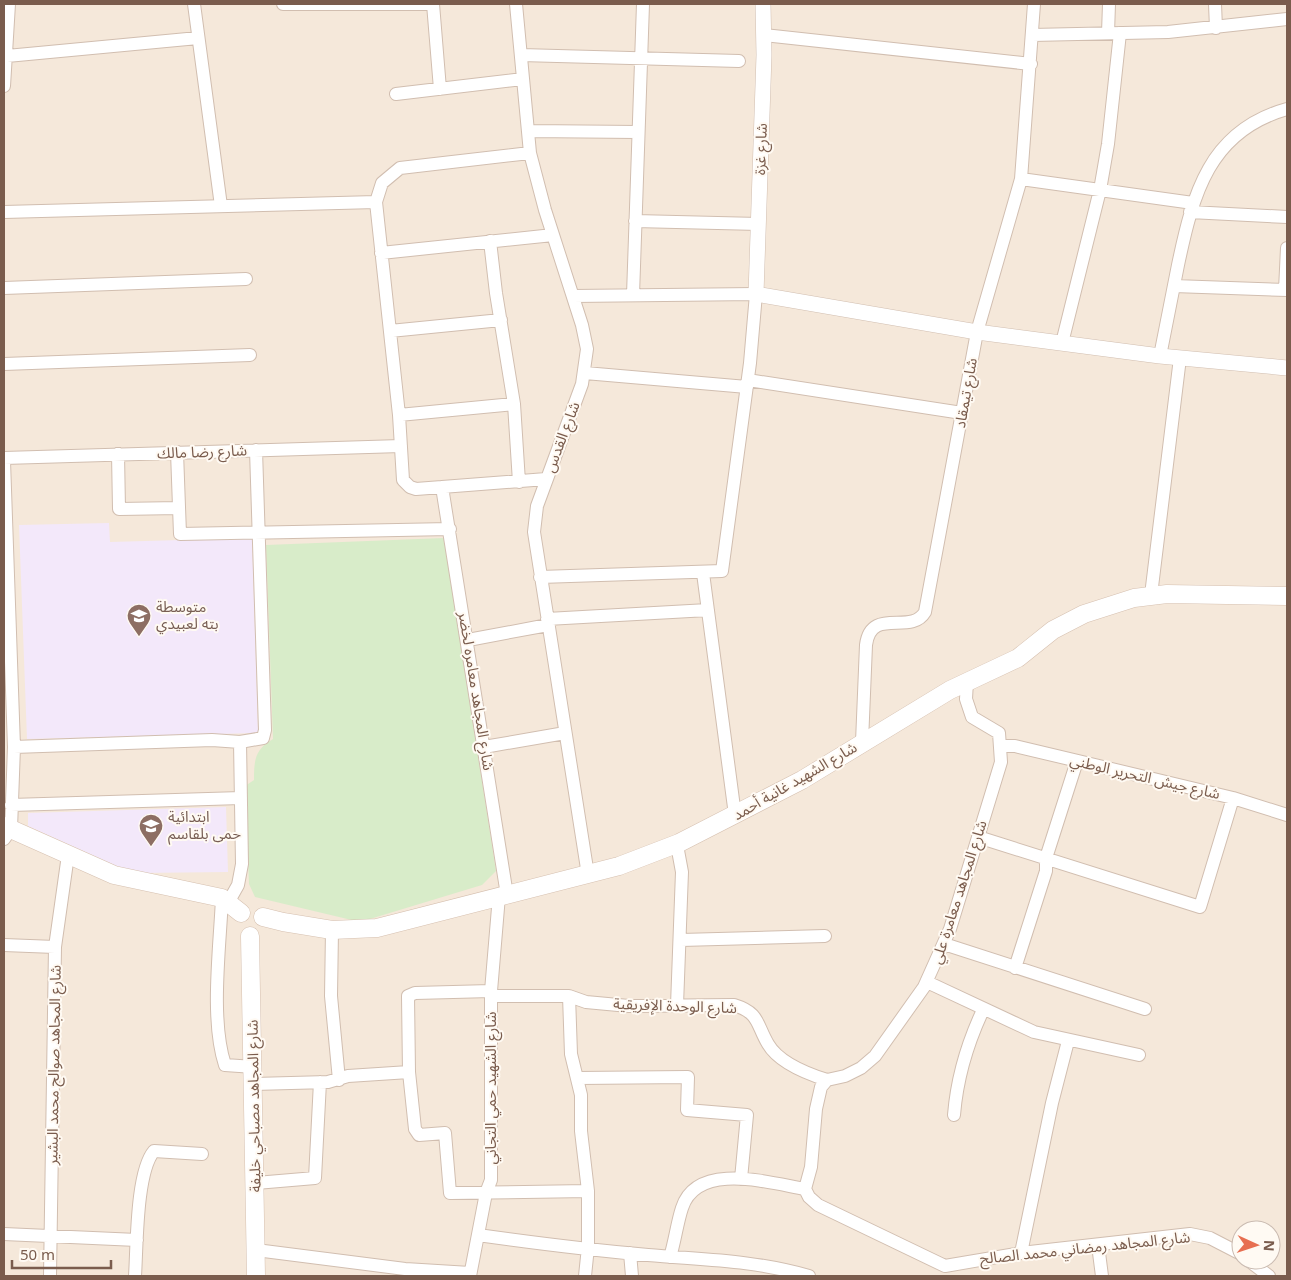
<svg xmlns="http://www.w3.org/2000/svg" width="1291" height="1280" viewBox="0 0 1291 1280" font-family="'Noto Sans','Noto Sans Arabic',sans-serif">
<rect width="100%" height="100%" fill="#fdf6ec"/>
<path fill="#f5e8da" fill-rule="evenodd" d="M4,4H1287V1276H4ZM1241,1230H1271V1260H1241Z"/>
<path fill="#f3e8fa" d="M109,523L110,542L252,538L258,733L27,739L19,525Z
M226,807L228,872L138,873L123,869L28,826V813Z"/>
<path fill="#d8ecc9" d="M444,538L496,871L482,885L360,922L255,897L249,884L245,786L254,780C254,760 255,749 273,739L266,545Z"/>
<g fill="none" stroke-linecap="round" stroke-linejoin="round">
<defs>
<path id="minor" d="M194,4L221,206
M283,4H433
M433,4L440,89
M516,4L530,153L545,210L582,325L587,349L582,384L537,506L534,532L588,875
M1215,4L1216,28
M1108,33L1109,4
M764,35L1031,64
M1032,35L1168,32L1287,19
M521,55L739,61
M7,56L198,38
M4,86L9,4
M396,94L523,79
M528,131L638,132
M530,153L400,168L382,183L376,202L399,415L403,480L410,487L416,489L546,479
M1021,179L1193,203
M4,212L376,202
M1190,212L1287,217
M635,221L759,224
M490,241L496,293L514,404L519,482
M381,253L553,235
M1174,286L1287,290
M4,288L246,279
M1285,290L1287,248
M633,295L643,4
M390,331L501,320
M1062,343L1100,190L1108,144L1120,33
M1160,356C1166,326 1172,296 1178,265C1193,194 1209,131 1287,109
M4,364L250,355
M585,373L747,387
M748,380L962,413
M399,415L514,404
M177,452L180,534L450,529
M118,454L119,509L179,508
M4,458L401,446
M4,461L14,747L11,829L4,839
M442,487L507,895
M703,573L735,815
M540,577L722,571L750,363L756,294L573,296
M1151,595L1180,358
M547,619L708,610
M468,640L548,625
M240,742L263,738L265,730L256,450
M862,742L866,645C871,606 911,636 925,612L977,332L1021,179L1034,4
M1001,746H1015L1233,798L1287,815
M14,747L212,740L240,742L242,864L238,885L229,901
M484,747L565,733
M11,805L241,798
M978,837L1200,907L1233,798
M222,898C220,946 210,1020 225,1065L254,1067
M332,930L331,996L339,1080
M681,940L825,936
M944,944L1145,1009
M4,945L55,947
M1015,968L1046,871V858L1077,761
M927,982L1034,1032L1139,1055
M491,991L415,993L408,996L409,1072L415,1129L419,1135L445,1133L450,1193L588,1191
M491,996H569L586,1002L629,1006L734,1005C760,1013 756,1024 768,1044C779,1063 808,1074 827,1080
M569,996L571,1054L581,1095V1131L588,1191V1247L585,1276
M677,1005L682,872L677,845
M578,1078L688,1077L687,1110L747,1115L741,1179
M254,1084L328,1082L348,1076L409,1072
M954,1115C957,1078 967,1044 983,1010
M256,1183L315,1178L320,1082
M805,1189L811,1167L816,1109L821,1087L827,1080L845,1076L861,1068L875,1056L924,987L950,929L1001,762L999,733L972,717L966,699L967,681
M4,1234L137,1240
M478,1235C535,1243 591,1250 648,1255C705,1260 753,1260 809,1276
M1098,1245L1102,1276
M256,1250L405,1269L470,1273
M630,1253L632,1276
M1021,1253L1052,1103L1068,1041
M670,1257C675,1241 677,1223 682,1208C697,1161 770,1183 805,1189L809,1197L818,1205L945,1266L1021,1253L1190,1234L1210,1238L1241,1254
M1248,1260L1269,1276
M50,1276L55,947L68,855
M135,1276C137,1247 136,1172 154,1151L202,1154
M470,1276L486,1193L491,1180V991L499,896"/>
<path id="tertiary" d="M763,4L764,55L756,294L977,332L1160,356L1287,368"/>
<path id="secondary" d="M4,826L114,875L222,898L241,913
M263,917L283,922L332,930L377,928L619,866L679,843L802,780L950,690L1018,658L1053,630L1084,614L1134,598L1167,594L1287,596
M250,936L256,1276"/>
</defs>
<use href="#minor" stroke="#d1beb0" stroke-width="14"/>
<use href="#tertiary" stroke="#d1beb0" stroke-width="16"/>
<use href="#secondary" stroke="#d6c0b0" stroke-width="19"/>
<use href="#minor" stroke="#fff" stroke-width="12"/>
<use href="#tertiary" stroke="#fff" stroke-width="15"/>
<use href="#secondary" stroke="#fff" stroke-width="18"/>
</g>
<defs>
<symbol id="school-pin" viewBox="-11 -11 22 30"><path d="M0 17L-7.5 6A9.5 9.5 0 1 1 7.5 6Z" fill="#8d6e63" stroke="#fffaf3"/><path d="M0-5L7-2L0 1L-7-2ZM-4 1L0 2.5L4 1V4Q0 6-4 4Z" fill="#fff"/></symbol>
</defs>
<g fill-rule="evenodd">
<use href="#school-pin" x="125" y="602" width="28" height="38"/>
<use href="#school-pin" x="137" y="812" width="28" height="38"/>
</g>
<g text-anchor="middle" stroke-width="4" stroke-linejoin="round" paint-order="stroke">
<g font-size="15" fill="#7a5c4d" stroke="#fffaf3">
<text transform="translate(761 149) rotate(-88)" y="5">شارع غزة</text>
<text transform="translate(966 393) rotate(-80)" y="5">شارع تيمقاد</text>
<text transform="translate(562 437) rotate(-69)" y="5">شارع القدس</text>
<text transform="translate(202 452) rotate(-2)" y="5">شارع رضا مالك</text>
<text transform="translate(476 691) rotate(81)" y="5">شارع المجاهد معامره لخضر</text>
<text transform="translate(1145 777) rotate(13)" y="5">شارع جيش التحرير الوطني</text>
<text transform="translate(795 781) rotate(-30)" y="5">شارع الشهيد غانية أحمد</text>
<text transform="translate(959 892) rotate(-72)" y="5">شارع المجاهد معامرة علي</text>
<text transform="translate(675 1006) rotate(2)" y="5">شارع الوحدة الإفريقية</text>
<text transform="translate(54 1065) rotate(-89)" y="5">شارع المجاهد صوالح محمد البشير</text>
<text transform="translate(491 1088) rotate(-90)" y="5">شارع الشهيد حمي التجاني</text>
<text transform="translate(254 1106) rotate(-91)" y="5">شارع المجاهد مصباحي خليفة</text>
<text transform="translate(1085 1248) rotate(-6)" y="5">شارع المجاهد رمضاني محمد الصالح</text>
</g>
<g font-size="15" fill="#785e54" stroke="#fffaf3" text-anchor="start">
<text x="156" y="612">متوسطة<tspan x="156" dy="17">بته لعبيدي</tspan></text>
<text x="168" y="822">ابتدائية<tspan x="168" dy="17">حمى بلقاسم</tspan></text>
</g>
</g>
<rect width="1291" height="1280" fill="none" stroke="#7a5c4d" stroke-width="10"/>
<g transform="translate(1256 1245) rotate(93)"><circle r="24" fill="#fffaf3" stroke="#cabbb1"/>
<path d="M0-4L9 19L0 12L-9 19Z" fill="#e76f51"/>
<text y="-8" font-size="14" font-weight="bold" text-anchor="middle" fill="#7a5c4d">N</text>
</g>
<path d="M12 1260v8h99v-8" fill="none" stroke="#7a5c4d" stroke-width="2.5"/>
<text x="20" y="1260" font-size="15" fill="#7a5c4d" stroke="#fffaf3" stroke-width="4" paint-order="stroke">50 m</text>
</svg>
